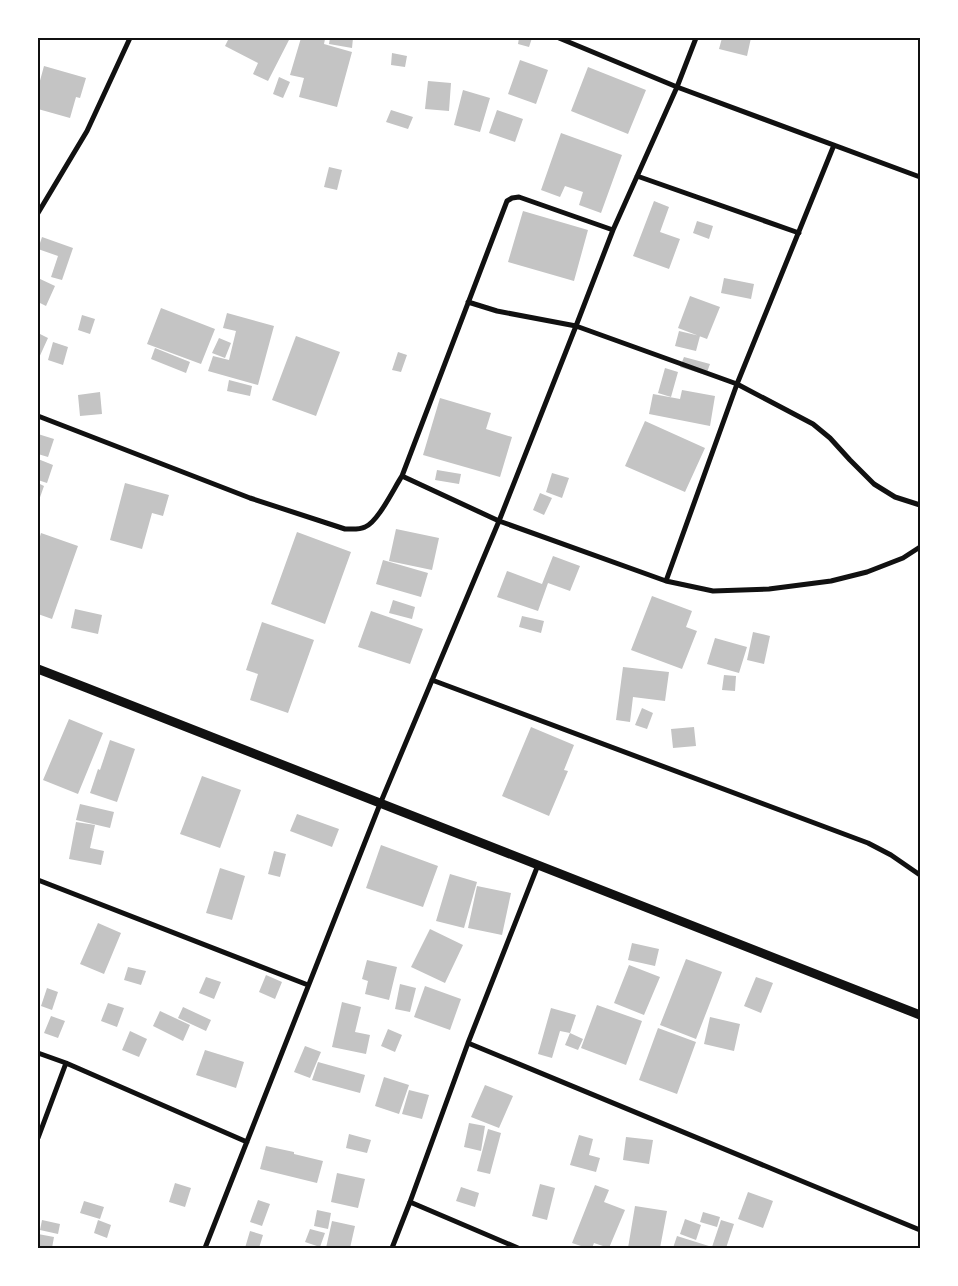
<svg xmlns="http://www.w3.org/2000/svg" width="958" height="1286" viewBox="0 0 958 1286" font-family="'DM Sans',sans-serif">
<rect width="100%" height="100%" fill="#fff"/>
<path fill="#c4c4c4" d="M229,38H290L268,81L253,74L258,63L225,46Z
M301,38H321L325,39L324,44L352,52L337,107L299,97L304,78L290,75Z
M330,38H353L352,48L329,44Z
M519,38H532L529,47L518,44Z
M722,38H751L747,56L719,49Z
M392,53L407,56L405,67L391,65Z
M520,60L548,70L536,104L508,94Z
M44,66L86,78L80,98L76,97L70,118L38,109V88Z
M588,67L646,90L628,134L571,111Z
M279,77L290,82L283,98L273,94Z
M428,81L451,83L449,111L425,109Z
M463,90L490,98L480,132L454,125Z
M391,110L413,117L408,129L386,122Z
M497,110L523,119L515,142L489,133Z
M561,133L622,155L601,213L579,205L583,192L565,186L560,197L541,190Z
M329,167L342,170L337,190L324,187Z
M654,201L669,207L660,232L680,239L669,269L633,256Z
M523,211L588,230L574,281L508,262Z
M697,221L713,226L709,239L693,233Z
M42,237L73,248L62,280L51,277L58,256L38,249Z
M38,278L55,286L46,306L38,302Z
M724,278L754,284L751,299L721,293Z
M690,296L720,307L707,339L678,328Z
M161,308L215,329L201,364L147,344Z
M227,313L274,326L258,385L208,371L213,356L229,360L236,331L223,328Z
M82,315L95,319L90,334L78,330Z
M679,331L700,336L696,351L675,346Z
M38,333L48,338L38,360Z
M296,336L340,352L316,416L272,400Z
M219,338L231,343L225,358L212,353Z
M53,342L68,347L63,365L48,360Z
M155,348L190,362L186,373L151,359Z
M398,352L407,355L401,372L392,370Z
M684,357L710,364L706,375L680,367Z
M665,368L678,372L671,397L658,393Z
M229,380L252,386L250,396L227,391Z
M682,390L715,396L710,426L649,414L653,394L680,399Z
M100,392L102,414L80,416L78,395Z
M440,398L491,413L486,429L512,437L500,477L423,455Z
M645,421L705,448L685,492L625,466Z
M38,434L54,439L48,457L38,454Z
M38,459L53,465L47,483L38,480Z
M437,470L461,474L459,484L435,480Z
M552,473L569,478L562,498L546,492Z
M38,483L44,486L38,503Z
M125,483L169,495L163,516L152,513L142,549L110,540Z
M540,493L552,498L544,515L533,510Z
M396,529L439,538L432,570L389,561Z
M297,532L351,552L325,624L271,604Z
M41,533L78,546L52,619L38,614V543Z
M553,556L580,566L570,591L548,583L538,611L497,597L507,571L542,584Z
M383,560L428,573L421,597L376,584Z
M652,596L692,611L686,627L697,631L682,669L631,650Z
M393,600L415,607L412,619L389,613Z
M75,609L102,615L98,634L71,628Z
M371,611L423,629L410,664L358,647Z
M522,616L544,621L541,633L519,627Z
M262,622L314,640L288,713L250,700L258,674L246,670Z
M753,632L770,636L764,664L747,660Z
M715,638L747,647L739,673L707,664Z
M623,667L669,672L665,701L633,697L630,722L616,720Z
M724,675L736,676L735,691L722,690Z
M642,708L653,713L647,729L635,725Z
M69,719L103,733L78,794L43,780Z
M531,727L574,745L564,770L568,771L549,816L502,796Z
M694,727L696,746L673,748L671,729Z
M110,740L135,749L117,802L90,793L98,769L100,770Z
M202,776L241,790L220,848L180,834Z
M80,804L114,812L110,828L76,820Z
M297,814L339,829L332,847L290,831Z
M76,822L95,825L90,848L104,851L101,865L69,859Z
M381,845L438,866L423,907L366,888Z
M274,851L286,854L280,877L268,874Z
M220,868L245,876L232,920L206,913Z
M450,874L477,882L464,928L436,921Z
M477,886L511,893L502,935L468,928Z
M98,923L121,933L104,974L80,964Z
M430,929L463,945L445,983L411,967Z
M632,943L659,949L655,966L628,960Z
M686,959L722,972L696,1039L660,1025Z
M367,960L397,967L389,1000L365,994L368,981L362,979Z
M629,965L660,977L644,1015L614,1003Z
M128,967L146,971L141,985L124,980Z
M266,975L282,982L275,999L259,992Z
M206,977L221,982L214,999L199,993Z
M756,977L773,983L761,1013L744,1006Z
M400,984L416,988L410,1012L395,1009Z
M425,986L461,999L450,1030L414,1017Z
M47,988L58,992L52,1010L41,1006Z
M342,1002L361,1007L355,1032L370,1035L366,1054L332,1047Z
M108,1003L124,1008L117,1027L101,1021Z
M597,1005L642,1021L626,1065L581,1048Z
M183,1007L211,1020L206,1031L178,1018Z
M551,1008L576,1015L570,1033L560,1031L552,1058L538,1054Z
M160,1011L190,1025L183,1041L153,1026Z
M51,1016L65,1021L58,1038L44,1033Z
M710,1017L740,1024L734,1051L704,1044Z
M658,1028L696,1042L677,1094L639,1080Z
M388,1029L402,1035L395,1052L381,1046Z
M130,1031L147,1039L139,1057L122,1050Z
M570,1033L583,1039L578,1050L565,1045Z
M305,1046L321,1052L310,1078L294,1072Z
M205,1050L244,1062L236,1088L196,1075Z
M318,1062L365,1075L360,1093L312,1080Z
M384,1077L409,1085L399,1114L375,1106Z
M485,1085L513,1096L499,1128L471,1117Z
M409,1090L429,1095L422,1119L402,1114Z
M469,1123L485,1126L481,1151L464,1147Z
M488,1129L501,1133L490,1174L477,1171Z
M349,1134L371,1140L367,1153L346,1148Z
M579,1135L593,1139L589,1155L600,1158L596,1172L570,1165Z
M626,1137L653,1140L649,1164L623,1160Z
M266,1146L294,1152V1154L323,1161L317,1183L260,1169Z
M337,1173L365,1179L358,1208L331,1202Z
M175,1183L191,1188L185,1207L169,1202Z
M540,1184L555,1188L547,1220L532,1216Z
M595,1185L609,1190L604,1202L625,1210L609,1248L594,1243L592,1248H587L572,1243Z
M461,1187L479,1193L475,1207L456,1201Z
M748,1192L773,1201L763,1228L738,1219Z
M258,1200L270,1204L262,1226L250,1222Z
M84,1201L104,1207L100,1219L80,1213Z
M635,1206L667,1211L660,1248H628Z
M317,1210L331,1213L328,1229L314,1226Z
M703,1212L720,1217L717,1227L700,1222Z
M685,1219L701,1225L696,1240L680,1234Z
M42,1220L60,1224L58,1234L40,1230Z
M98,1220L111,1225L107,1238L94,1233Z
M721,1220L734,1224L726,1248H673L677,1236L712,1247Z
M332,1221L355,1226L350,1248H326Z
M310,1229L325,1233L320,1247L305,1242Z
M250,1231L263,1235L259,1248H245Z
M38,1234L54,1237L52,1248L38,1247Z"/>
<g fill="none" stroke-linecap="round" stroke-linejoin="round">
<path stroke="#111" stroke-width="5" d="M559,38L677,87L920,177
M637,176L799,233
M38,213L87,131L130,38
M468,302L497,311L576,326L737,384L813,424L830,438L850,460L874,484L895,497L920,505
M38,416L250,498L345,529C352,529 359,530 365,527C378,522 394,488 402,476L507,201L512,198L519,197L613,230
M402,476L499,521L666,581L713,591L769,589L831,581L867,572L903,558L920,547
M666,581L737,384L834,145
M432,680L868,843L891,855L920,875
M38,880L308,985
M468,1043L920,1230
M38,1053L66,1063L247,1142
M38,1138L66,1063
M410,1202L518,1248
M205,1248L380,804L499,521L576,326L613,230L677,87L696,38
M392,1248L410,1202L468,1043L538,865"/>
<path stroke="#111" stroke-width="9" d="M38,669L87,688L920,1015"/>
</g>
<rect width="958" height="1286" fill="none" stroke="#ffffff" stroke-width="78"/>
<rect x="39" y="39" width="880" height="1208" fill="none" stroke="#111" stroke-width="2"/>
</svg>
